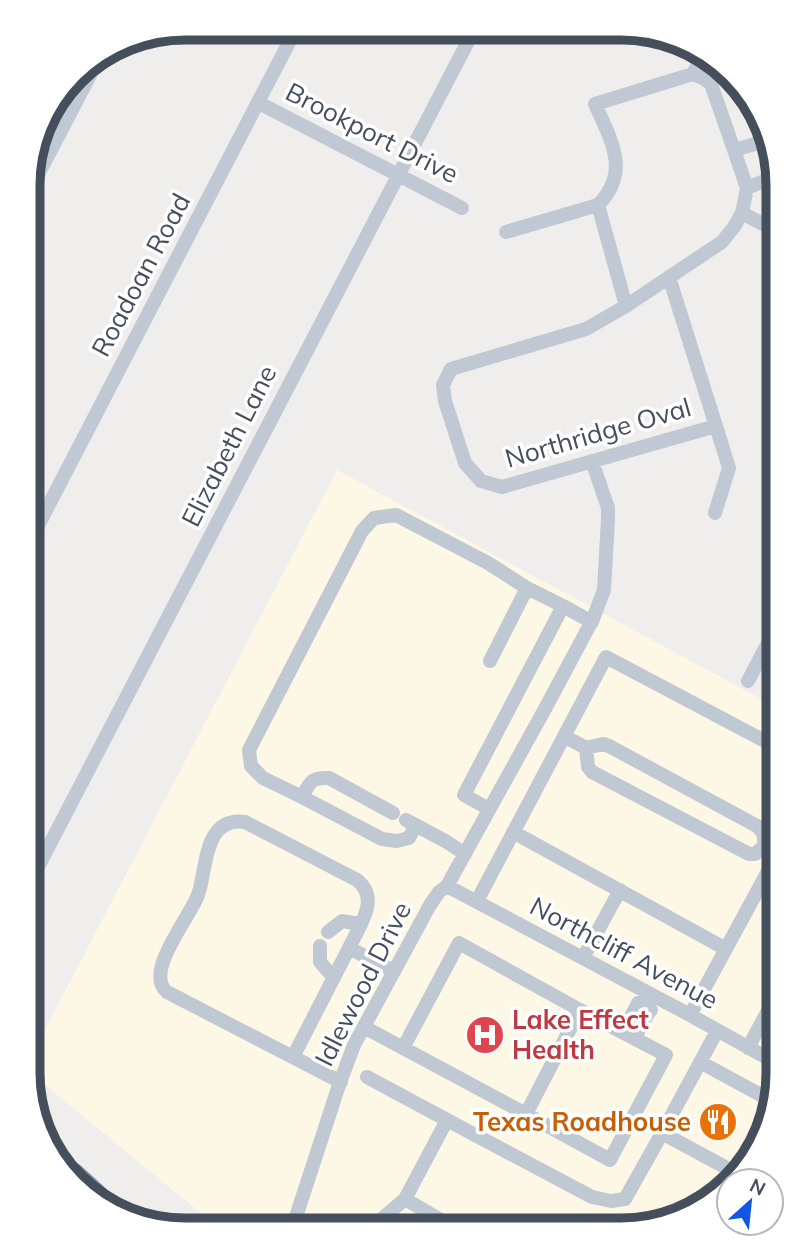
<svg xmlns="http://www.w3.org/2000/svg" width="806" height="1258" viewBox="0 0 806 1258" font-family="Mulish,sans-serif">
<rect width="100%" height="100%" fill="#f0eded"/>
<path fill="#fcf8e5" d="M337,470L778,708V1083L751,1160L681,1218L621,1230L220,1229L28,1071V1062Z"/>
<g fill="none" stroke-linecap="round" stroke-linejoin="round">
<defs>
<path id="highway" d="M72,1174L104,1203"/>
</defs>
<use href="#highway" stroke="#6e84aa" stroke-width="24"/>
<path stroke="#c0c8d3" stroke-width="14" d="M693,74L703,54
M259,103L462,208
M734,150L747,188
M747,188L776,176
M29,192L100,56
M598,205L626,306
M742,213L778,232
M506,232L598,205C631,172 611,140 595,104L693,74L703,78L711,84L734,150L769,140
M669,277L716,426L502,487L481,481L465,463L445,401L443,385L451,369L586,329L626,306L722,242L734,227L742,213L747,188
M773,473L778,475
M715,513L729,468L716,426
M29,543L296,29
M490,661L527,588L563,606
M748,681L778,624
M564,736L586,748L603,744L609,746L757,826L763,833L765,845L778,852
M586,748L588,767L592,772L749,854H755L765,845
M302,797L263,778L251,766L249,750L362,531L374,518L396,515L488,563L527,588
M489,809L464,795L563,606L592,622
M393,813L329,778C311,777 310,782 302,797L382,839L397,841L409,838L416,825
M406,820L447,842L465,854
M513,832L726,949
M28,886L474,30
M447,886L690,1015L778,1064
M477,901L606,657L778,748
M328,932L342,921L360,924
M320,946V962L334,978
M583,958L620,890
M646,1003H638L627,1025L628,1035L638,1032L649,1012L651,1010L646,1003L651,994
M580,1010L666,1055L610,1160L526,1114Z
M690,1015L778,853
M364,1027L526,1114
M717,1031L662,1133L736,1173
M403,1048L459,943L580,1010
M748,1048L778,992
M293,1057L349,948
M700,1062L772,1101
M367,1077L447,1120L405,1199L456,1229
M341,1082L167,992C143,973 190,917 198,895C207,870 203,816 245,822L357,880C381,899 359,926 349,948L394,971
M447,1120L592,1197L611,1201L625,1199L662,1133
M292,1229L339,1085L354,1045L430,905L439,892L447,886L546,707L593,619L604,590L608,519V508L592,461
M370,1229L405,1199"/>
<use href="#highway" stroke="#8399bf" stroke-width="21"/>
</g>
<defs>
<symbol id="hospital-disc" viewBox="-11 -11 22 22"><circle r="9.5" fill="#e0444e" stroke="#fff"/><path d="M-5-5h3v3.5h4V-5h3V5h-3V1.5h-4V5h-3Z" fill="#fff"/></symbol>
<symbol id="restaurant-disc" viewBox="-11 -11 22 22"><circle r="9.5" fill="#e8710a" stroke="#fff"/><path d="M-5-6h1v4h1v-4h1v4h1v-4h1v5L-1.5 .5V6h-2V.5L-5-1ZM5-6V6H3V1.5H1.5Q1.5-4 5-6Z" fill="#fff"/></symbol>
</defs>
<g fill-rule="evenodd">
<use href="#hospital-disc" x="463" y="1013" width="44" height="44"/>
<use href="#restaurant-disc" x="696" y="1100" width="44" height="44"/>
</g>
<g text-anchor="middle" stroke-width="7" stroke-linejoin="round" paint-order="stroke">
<g font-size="26" fill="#454e5b" stroke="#fff">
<text transform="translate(372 133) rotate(27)" y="9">Brookport Drive</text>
<text transform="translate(141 275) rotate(-62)" y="9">Roadoan Road</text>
<text transform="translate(598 433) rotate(-16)" y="9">Northridge Oval</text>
<text transform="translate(229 446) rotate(-63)" y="9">Elizabeth Lane</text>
<text transform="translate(624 953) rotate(28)" y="9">Northcliff Avenue</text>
<text transform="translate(363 984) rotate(-63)" y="9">Idlewood Drive</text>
</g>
<g font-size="26" font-weight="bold" fill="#be3a42" stroke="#fff" text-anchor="start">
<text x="512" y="1029">Lake Effect<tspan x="512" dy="30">Health</tspan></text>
</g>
<g font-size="26" font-weight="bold" fill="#c56008" stroke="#fff" text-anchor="end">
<text x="691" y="1131">Texas Roadhouse</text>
</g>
</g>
<path d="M0 0H806V1258H0ZM185 40H621A145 145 0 0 1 766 185V1073A145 145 0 0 1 621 1218H185A145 145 0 0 1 40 1073V185A145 145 0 0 1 185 40Z" fill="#fff" fill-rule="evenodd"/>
<path fill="none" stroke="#454e5b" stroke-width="9" d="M185 40H621A145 145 0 0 1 766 185V1073A145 145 0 0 1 621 1218H185A145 145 0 0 1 40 1073V185A145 145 0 0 1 185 40Z"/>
<g transform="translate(750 1202) rotate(27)"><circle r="33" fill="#ffffff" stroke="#b5b8bd" stroke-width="2"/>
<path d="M0-5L12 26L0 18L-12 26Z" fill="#1256e5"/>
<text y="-10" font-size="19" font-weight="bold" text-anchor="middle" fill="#454e5b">N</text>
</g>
</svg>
